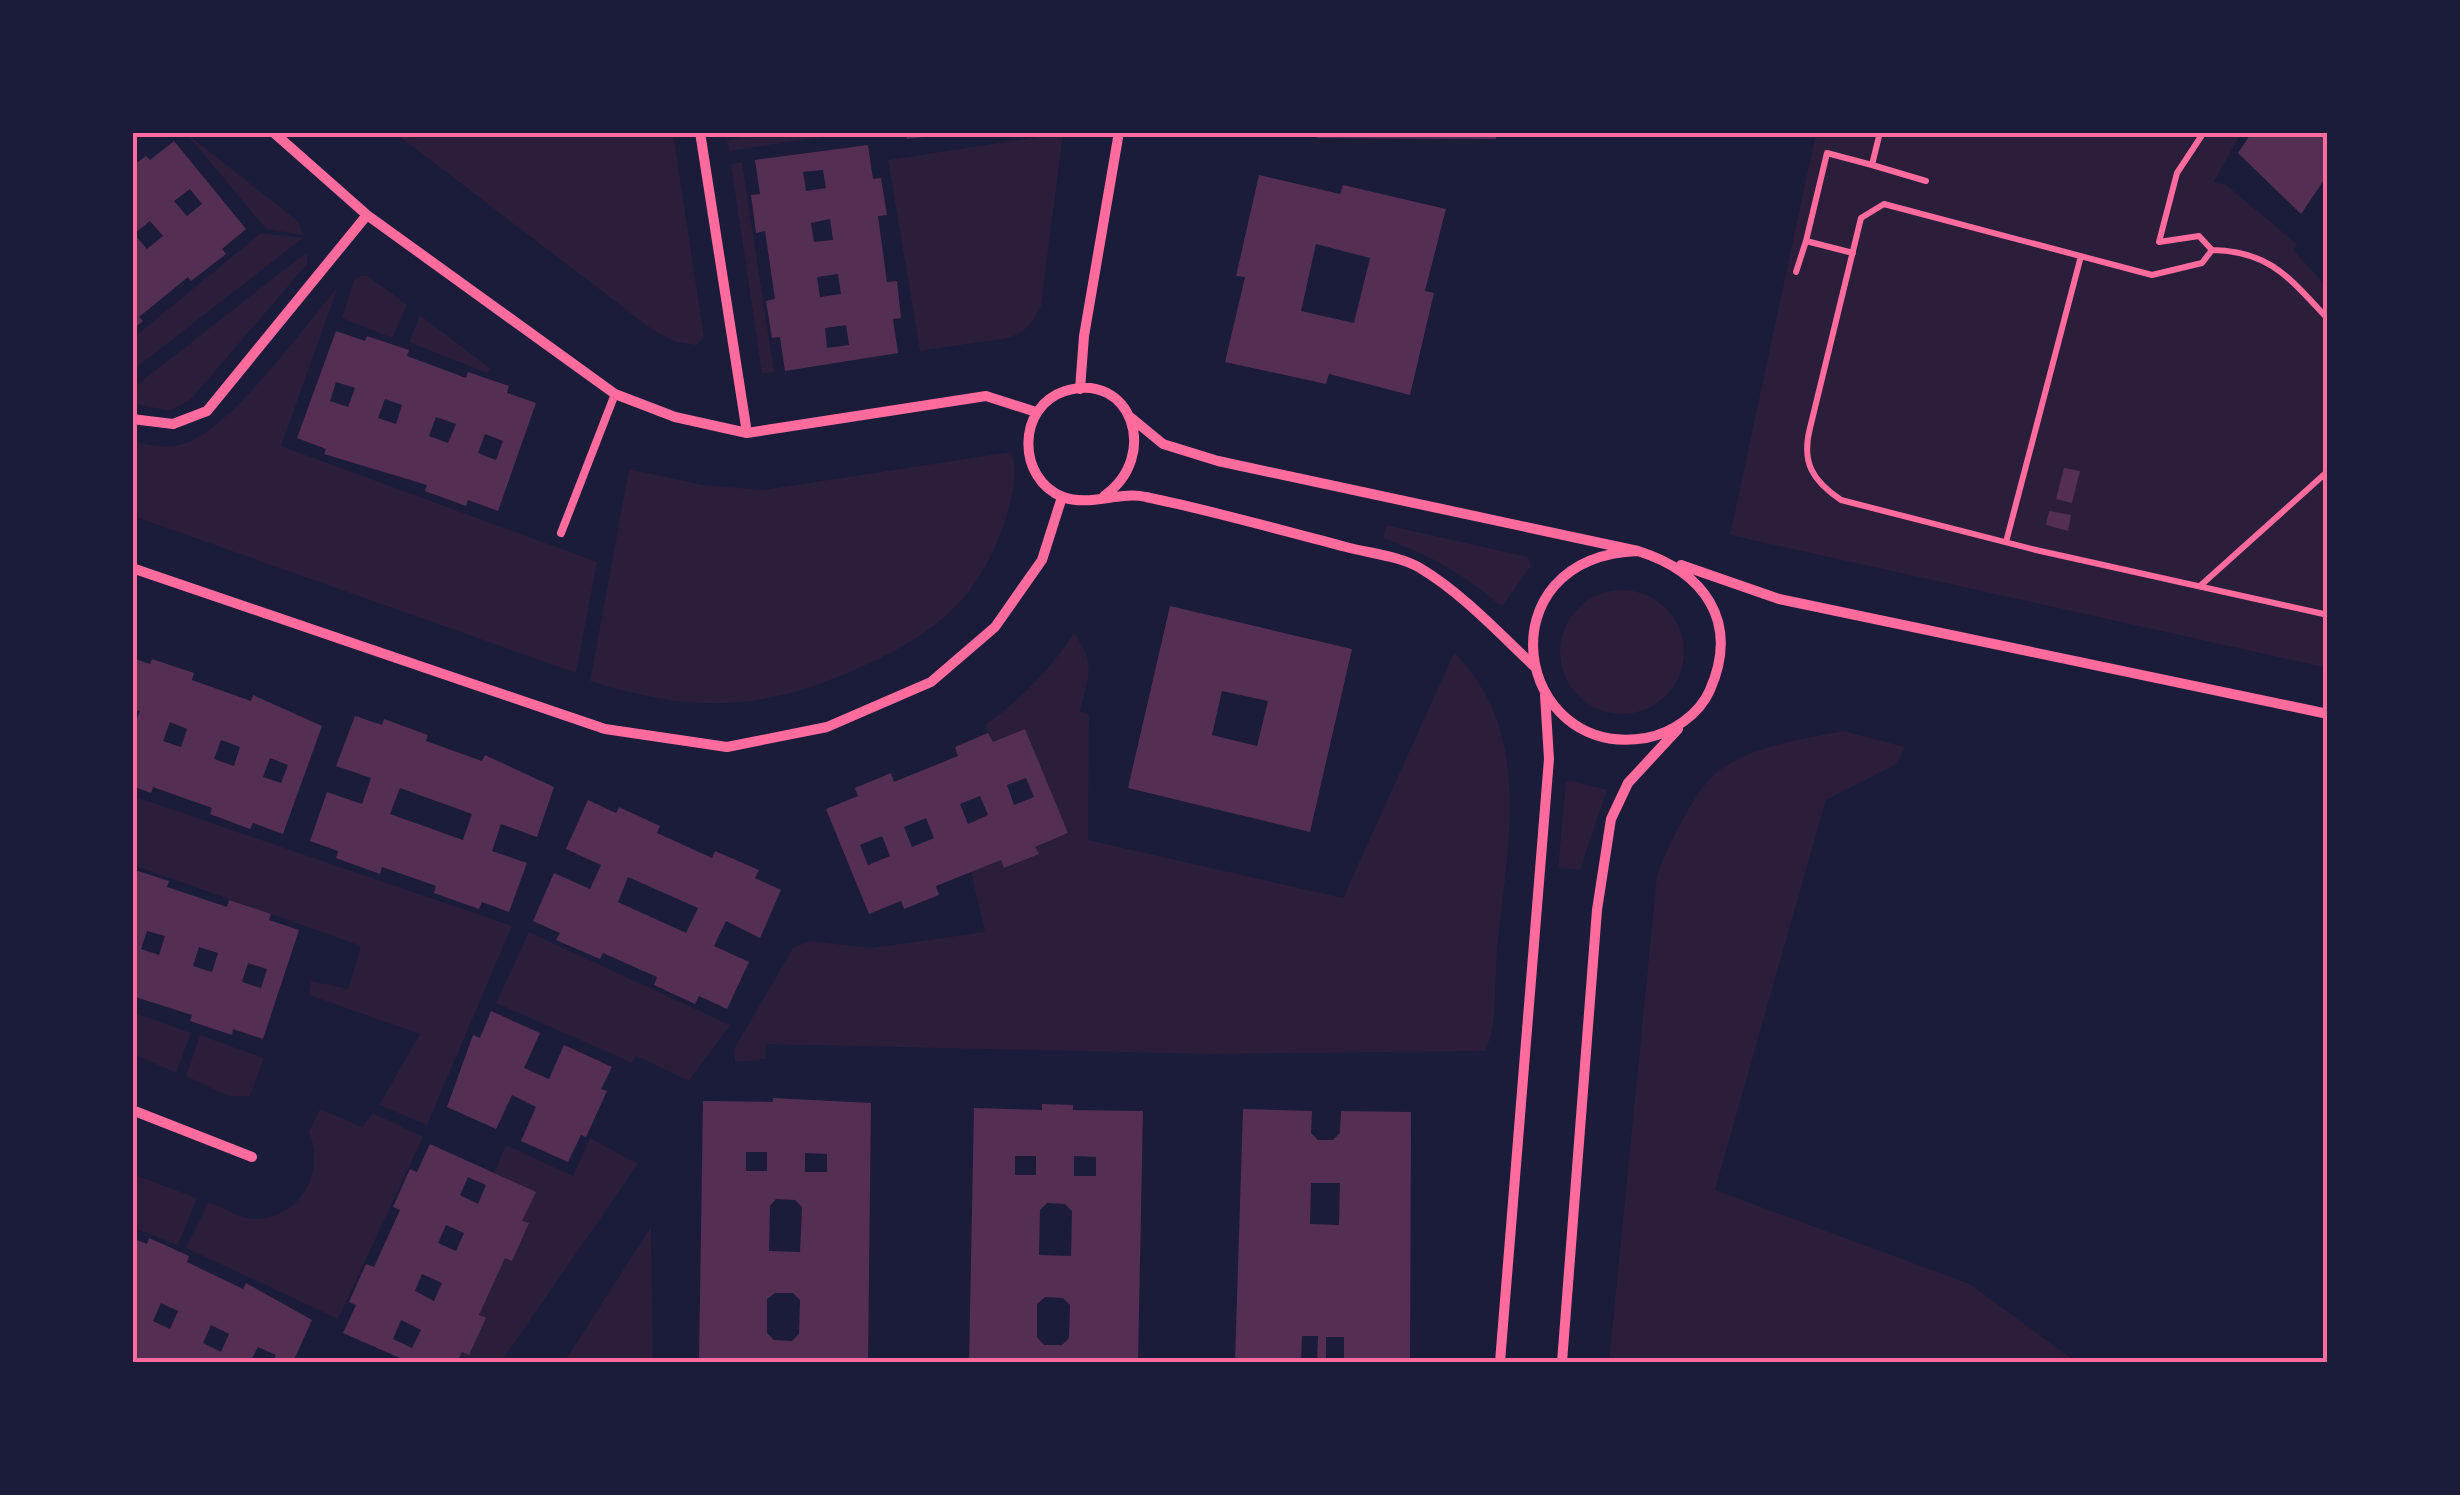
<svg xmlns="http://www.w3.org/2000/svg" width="2460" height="1495" viewBox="0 0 2460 1495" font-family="Helvetica,sans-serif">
<rect width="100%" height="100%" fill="#1b1b3a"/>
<path fill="#2a1e3b" d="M774,132H850V133L729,151L727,140Z
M186,133L299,222L303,235L266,229Z
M395,133H673L704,337L696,345L676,342L654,331Z
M1063,133L1041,306C1032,323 1026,333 1008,338L920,351L888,160Z
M1816,133H2241L2214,182L2226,185L2297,244L2293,250L2327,287V668L1730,535Z
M742,162L774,372L762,374L731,164Z
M261,233L303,238L133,370V338Z
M307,252V264L191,399L169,411L133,403V388Z
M360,276H368L407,305L392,338L342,318L354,280Z
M338,287L281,446L597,562L576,673L133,516V442C151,445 167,450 186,443C233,426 303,328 338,287Z
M420,315L490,368L487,373L409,342Z
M1011,452C1021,477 1008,515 998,540C972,604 930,635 870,663C767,711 699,715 590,681L629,469L703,485L763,490Z
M1386,525L1528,557L1531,566L1503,605L1498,604C1462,573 1428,554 1383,538Z
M1560 652a62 62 0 1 1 124 0a62 62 0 1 1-124 0Z
M1074,633C1096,664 1089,676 1080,711L1089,715L1088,840L1343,898L1454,653C1536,733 1506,850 1497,952C1494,981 1498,1026 1485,1051L1211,1054L766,1044L765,1059L735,1062L734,1049L793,948L809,941L871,948L985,932L971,872L1001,860L1004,868L1038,854L1035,847L1067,834L1025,729L993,742L985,725C1022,698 1049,671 1074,633Z
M1843,731L1905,747L1897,764L1826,800L1715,1190L1970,1284L2076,1362H1609L1657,875C1667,847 1697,784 1722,768C1758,745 1802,739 1843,731Z
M1572,781L1607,790L1580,870L1558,867L1566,782Z
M133,796L512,926L427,1125L379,1105L420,1034L309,995L311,981L348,989L361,946L133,865Z
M529,932L730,1025L689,1081L636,1056L632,1063L496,1003Z
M132,1012L191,1033L176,1073L133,1054Z
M200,1035L264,1058L250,1096H228L186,1076Z
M320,1109L362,1127L373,1113L423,1137L338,1319L186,1248L209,1202C222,1207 241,1219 255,1219C300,1219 326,1171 309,1132Z
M590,1138L638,1164L501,1362H457L535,1193L494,1173L506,1145L573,1176Z
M132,1174L197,1198L178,1245L133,1228Z
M651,1227L653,1362H564Z"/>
<path fill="#542f53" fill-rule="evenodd" d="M905,132H939V135L907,139Z
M1316,132H1496V139L1317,138Z
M2252,132L2273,136L2328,132V174L2301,214L2238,153Z
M174,141L246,229L222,249L226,254L191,281L188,277L139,317L143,321L132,330V166L146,156L150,160ZM190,189L202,204L187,216L174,201ZM150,221L163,236L147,249L134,234Z
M868,145L873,179L881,178L887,215L878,216L887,282L897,281L901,318L893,319L898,353L785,371L780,337L772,338L766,301L775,299L765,231L756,233L751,195L760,194L755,160ZM823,170L826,188L806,191L803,172ZM830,219L833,240L814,242L811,223ZM838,274L841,294L820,297L817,277ZM846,325L849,345L827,348L825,328Z
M1259,175L1340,194L1343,185L1446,209L1425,291L1434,293L1410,395L1329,374L1326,384L1225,362L1245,277L1236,276ZM1316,244L1370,258L1354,323L1301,311Z
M336,331L365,341L367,336L409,350L407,356L466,378L468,372L509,386L507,393L536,403L498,511L468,500L466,506L425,491L427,485L324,454L326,449L297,438ZM336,382L355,388L348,407L330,401ZM385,399L402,405L396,424L378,418ZM436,417L456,424L448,443L429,436ZM485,434L503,441L496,460L478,453Z
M2064,468L2080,471L2072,503L2056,499Z
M2049,511L2071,515L2068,531L2046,525Z
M1170,606L1352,649L1310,832L1128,788ZM1222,691L1268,701L1257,746L1212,735Z
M132,658L150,664L152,659L194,673L192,680L251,701L253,695L322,726L283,834L253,823L250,829L210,814L212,808L153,787L151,793L132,786V731L140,711L132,709ZM170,722L187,729L181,747L163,741ZM221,740L240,747L234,766L214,759ZM270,758L288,765L281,783L263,777Z
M355,716L382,725L384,719L428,735L426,741L482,761L485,755L554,787L537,837L501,824L492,851L527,863L509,912L482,902L479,909L434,893L436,886L382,867L380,874L336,858L338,851L310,841L327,792L362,804L371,778L336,766ZM400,788L472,814L463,840L390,814Z
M1025,729L1068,833L1035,847L1039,854L1004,868L1001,860L936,886L939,895L904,909L901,901L869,914L826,809L858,796L855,788L891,773L894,782L958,756L955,747L988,733L993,742ZM1026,778L1034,797L1014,805L1007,785ZM980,796L988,815L968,824L960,804ZM926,818L934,838L912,847L904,827ZM882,836L890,856L868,865L860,845Z
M588,800L616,813L619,807L660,826L657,833L712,858L715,851L759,870L755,878L781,890L760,938L726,921L714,946L749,962L727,1009L699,996L695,1004L654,985L657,977L603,953L600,959L556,940L560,933L533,921L554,873L590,889L601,865L566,849ZM628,877L698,908L686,933L618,902Z
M132,869L169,881L167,887L227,907L229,900L271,914L269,920L299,930L263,1039L233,1029L232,1035L190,1021L192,1015L132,996ZM147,931L165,936L159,955L141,949ZM199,947L218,953L212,972L193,966ZM248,963L267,969L261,988L242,982Z
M491,1011L540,1033L524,1068L549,1079L564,1045L612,1067L601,1089L607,1091L586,1137L581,1135L568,1162L521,1141L536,1107L512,1095L496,1129L447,1107L473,1035L480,1038Z
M773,1098L871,1103L868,1362H699L703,1101L773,1102ZM746,1152H767V1171H746ZM805,1153L827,1154V1172H805ZM776,1199L795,1200L802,1207L800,1252L769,1251L770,1206ZM775,1293H793L800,1300L799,1334L792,1341L774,1340L767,1333V1299Z
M1042,1104L1073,1105V1110L1143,1111L1138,1362H969L974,1108L1042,1110ZM1015,1156H1036V1175H1015ZM1074,1156L1096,1157V1176H1074ZM1047,1203L1065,1204L1072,1211L1071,1256L1039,1255L1040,1210ZM1045,1297L1063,1298L1070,1305L1069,1338L1062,1345H1044L1037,1337V1304Z
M1243,1109L1312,1111L1311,1133L1318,1140H1333L1340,1133L1341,1111L1411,1112L1410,1362H1344V1337H1326V1362H1317L1318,1336H1302L1301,1362H1235ZM1311,1183H1340L1339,1225L1310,1224Z
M430,1144L536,1192L522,1221L529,1223L512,1261L505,1258L479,1315L486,1318L469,1355L462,1352L457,1362H409L343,1333L356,1305L349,1302L366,1264L374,1267L400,1210L393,1207L410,1169L417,1172ZM468,1177L486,1185L478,1204L460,1195ZM446,1225L464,1233L456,1251L438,1243ZM422,1274L442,1283L434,1301L415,1291ZM401,1320L421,1330L412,1348L393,1339Z
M132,1238L147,1244L149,1238L189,1256L187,1262L243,1289L246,1283L312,1320L293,1362H272L276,1355L258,1347L250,1362H132ZM161,1303L178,1311L170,1329L153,1321ZM211,1325L229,1334L221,1352L203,1343Z"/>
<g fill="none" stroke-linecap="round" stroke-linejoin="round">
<path stroke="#ff6b9d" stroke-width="6" d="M1880,132L1872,165L1926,181
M2204,132L2177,173L2159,242L2199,236L2212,250C2271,251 2290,279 2328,319
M2212,250L2202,263L2152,275L1884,204L1861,218L1810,428C1801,463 1813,481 1841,500L2036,550L2328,615
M1853,253L1806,241L1827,153L1872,165
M1796,272L1806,241
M2006,542L2081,256
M2200,586L2328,471"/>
<path stroke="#ff6b9d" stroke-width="8" d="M561,533L615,394"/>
<path stroke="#ff6b9d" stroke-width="10" d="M273,132L367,215L615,394L675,417L747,433L986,396L1036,412
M700,132L747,433
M1080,389L1084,336L1119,132
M1129,416L1163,444L1218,461L1638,551C1704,572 1740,621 1710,690C1699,715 1672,733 1646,738C1514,760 1481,557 1638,551
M132,419L173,424L207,411L367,215
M1104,496C1161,456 1131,370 1065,391C1016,407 1017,479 1063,497C1089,507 1120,491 1146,497C1214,511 1280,530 1346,547C1368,553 1400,556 1420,568C1462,593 1500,634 1535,667
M1681,565L1779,599L2328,714
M132,568L605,729L727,747L827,727L931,682L995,627L1042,560L1062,497
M132,1110L252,1157
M1500,1362L1549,759L1545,695
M1562,1362L1597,910L1611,819L1628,783L1678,729"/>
</g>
<rect width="2460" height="1495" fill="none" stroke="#1b1b3a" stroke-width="270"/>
<rect x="135" y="135" width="2190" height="1225" fill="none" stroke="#ff6b9d" stroke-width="4"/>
</svg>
